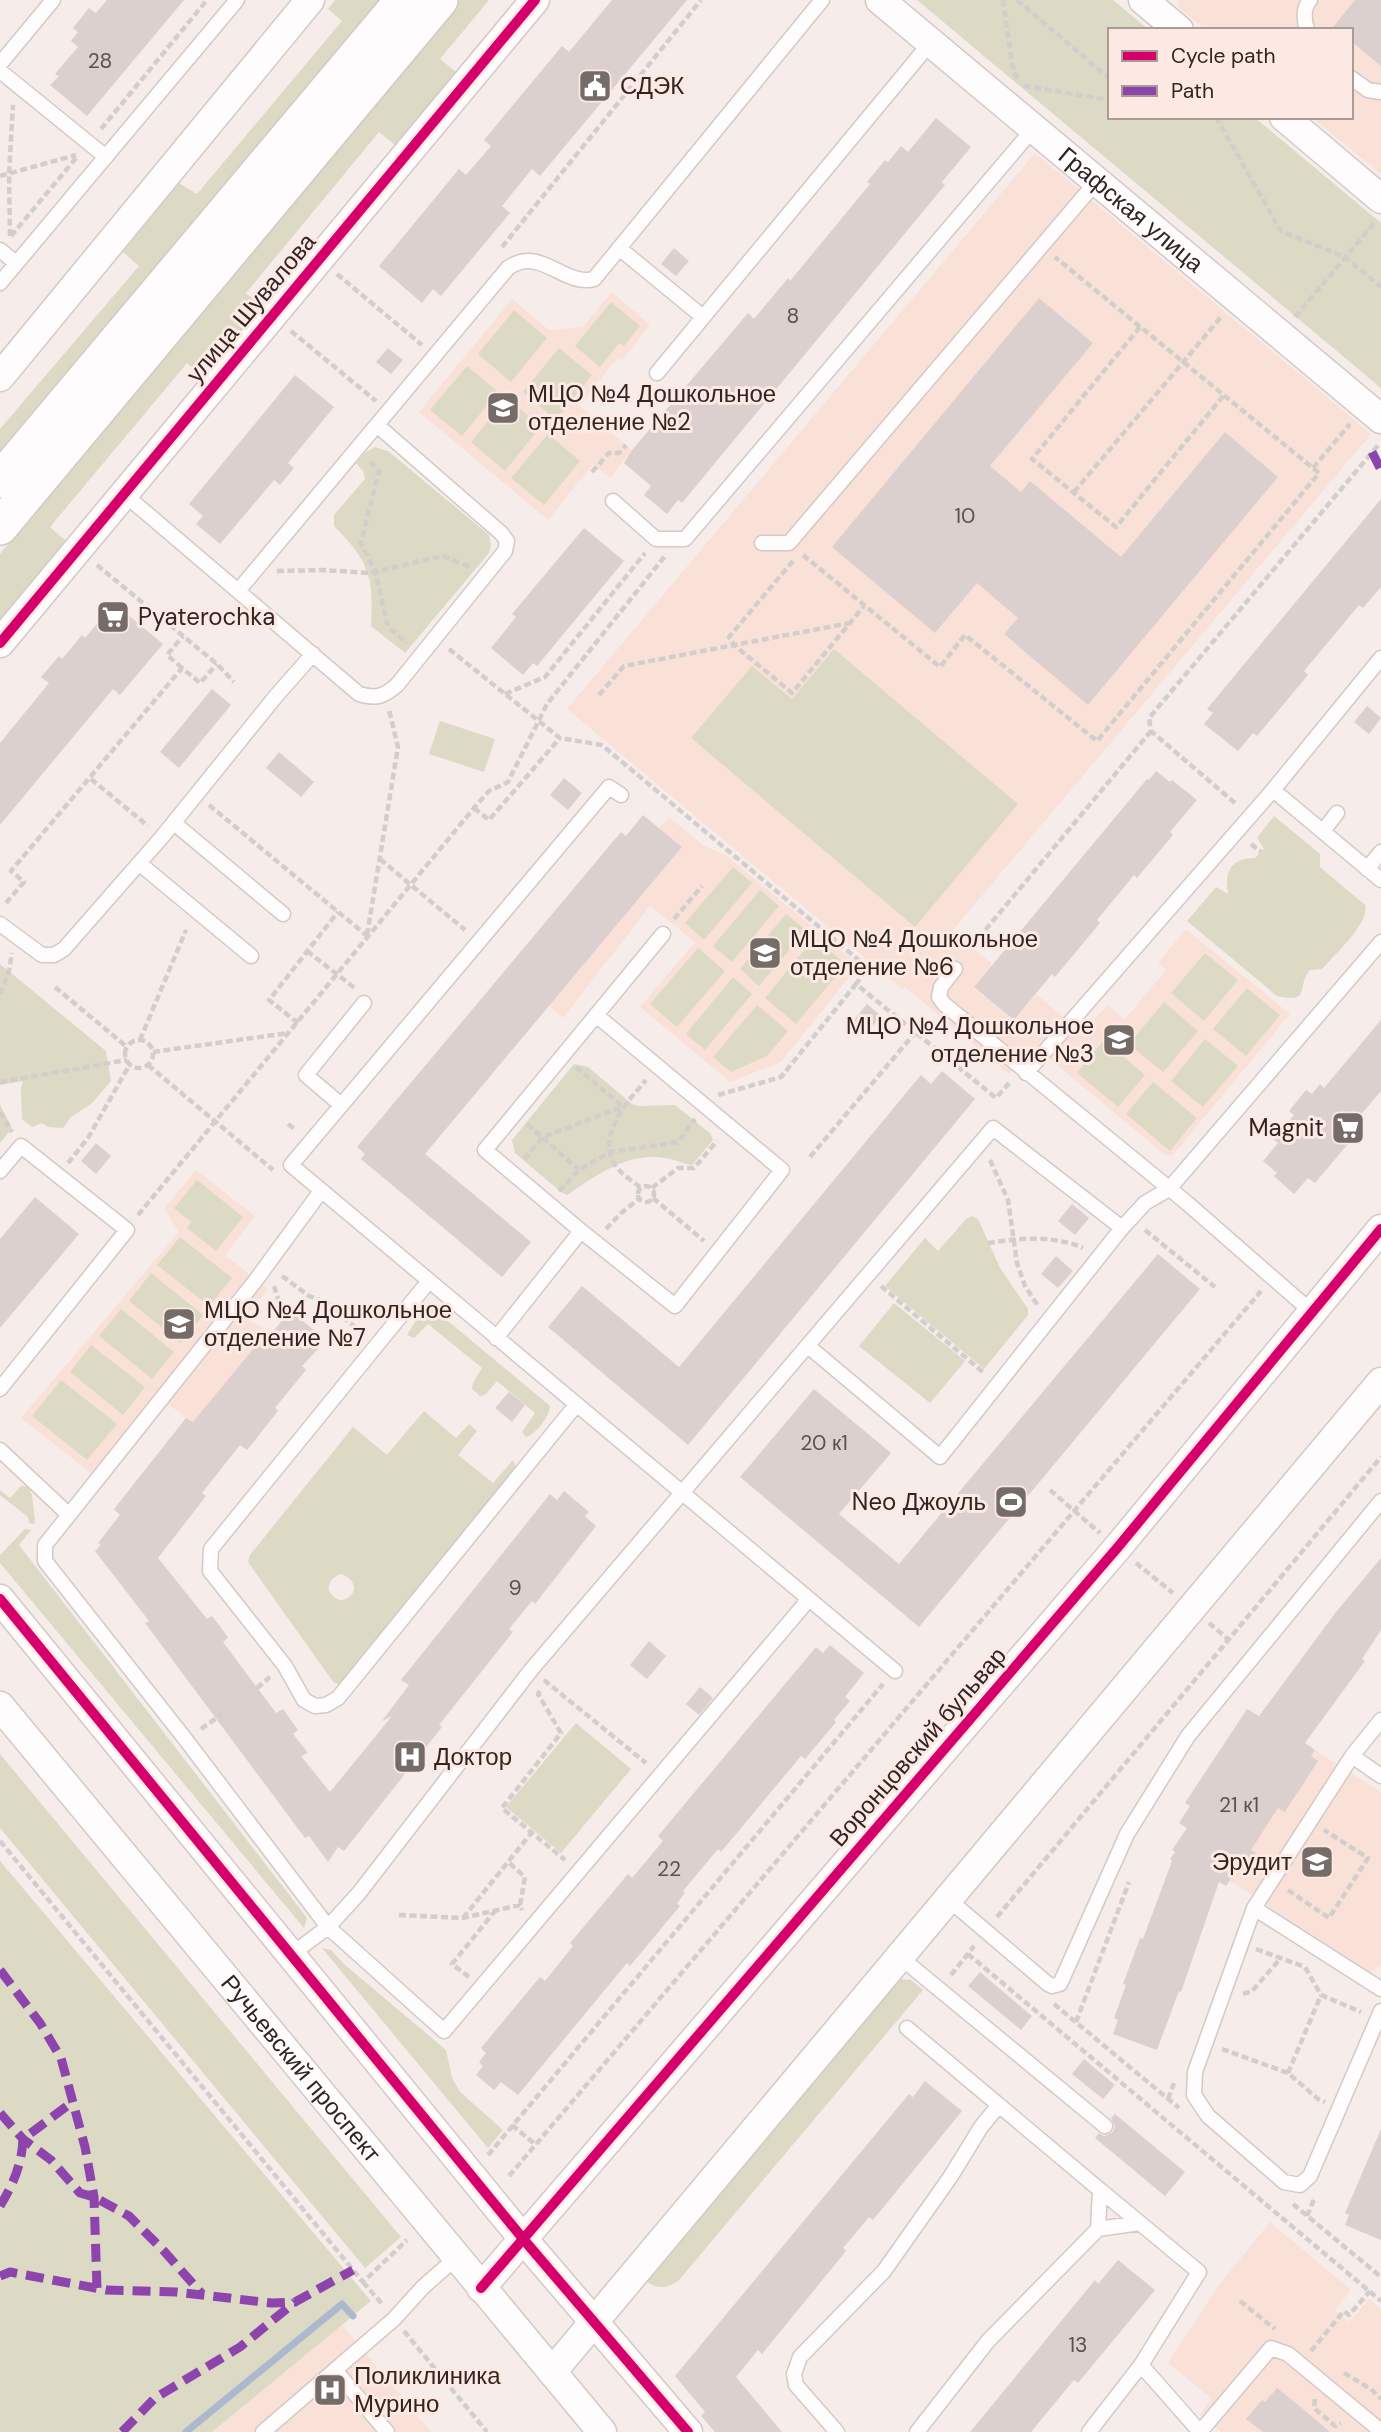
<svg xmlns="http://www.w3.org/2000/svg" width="1381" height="2432" viewBox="0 0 1381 2432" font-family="'DM Sans',sans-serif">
<rect width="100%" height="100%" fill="#f6ece9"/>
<path fill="#fae1d8" d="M1179,0H1381V174L1312,117H1351V30H1206L1178,7Z
M1035,153L1371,434L953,930L992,964L974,988L1014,1020L1036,994L1083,1034L1107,1005L1125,1019L1166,970L1158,963L1186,929L1290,1014L1173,1155H1165L1034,1046L1009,1074L905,987L902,989L567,709Z
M612,292L650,325L622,360L617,359L579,405L632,450L610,478L593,464L548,520L419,412L512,299L549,330L583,327Z
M669,817L704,846L726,855L859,965L781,1062L730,1082L640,1007L695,942L650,906L563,1018L549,1006L682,847L659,828Z
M196,1170L255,1216L225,1255L268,1289L246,1316L267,1332L193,1423L168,1404L105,1484L21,1418L179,1232L164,1209Z
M1315,1750L1381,1792V1965L1370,1972L1230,1881L1238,1868L1246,1873L1258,1855L1251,1850L1278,1808L1286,1812L1297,1795L1290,1789L1301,1772L1308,1777L1318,1761L1311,1756Z
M1270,2222L1351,2290L1335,2310L1349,2322L1369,2299L1381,2309V2432H1221L1200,2414L1212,2399L1168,2363L1218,2286Z
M342,2325L431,2432H212Z"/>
<path fill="#dcd9c4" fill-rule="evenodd" d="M335,0H389L0,462V429L139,266L123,252L179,183L197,194L342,21L328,9Z
M460,0H489L440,59L456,72L395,145L379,132L246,293L261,306L203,376L187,363L50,527L66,541L0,620V554Z
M917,0H1113L1149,30H1110V117H1254L1381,223V388Z
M611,302L640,326L624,346L619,343L600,367L575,346Z
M514,310L547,338L511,382L478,354Z
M559,348L592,375L556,420L523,392Z
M467,366L498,392L462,436L430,410Z
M507,398L541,426L505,471L471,442Z
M548,434L580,461L544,505L511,478Z
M375,447L388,451L489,535L491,545L489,553L405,653L371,626C374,577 369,561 334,526V515L365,479L363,471L356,463L365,453Z
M834,649L1018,804L915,927L691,738L752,666L792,699Z
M440,721L495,739L484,772L429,754Z
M1274,816L1320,854V867L1365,905C1370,923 1334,955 1322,969L1310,970C1296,986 1312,1004 1277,996L1187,921L1216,887L1228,894C1224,872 1231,858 1255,858L1264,849L1257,838Z
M733,867L752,883L704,940L685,923Z
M760,890L779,906L732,962L713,946Z
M786,914L806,930L759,986L740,969Z
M814,938L846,964L796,1024L765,998Z
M698,948L725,971L677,1027L650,1004Z
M1205,953L1238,980L1204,1021L1171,993Z
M0,964L106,1051L111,1081L92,1103L71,1117L63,1128L48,1127L42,1123L32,1127L22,1119L21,1088L23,1081L0,1085Z
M733,977L752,994L705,1050L686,1034Z
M1247,988L1280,1015L1246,1056L1213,1029Z
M1164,1002L1198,1031L1163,1072L1129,1044Z
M757,1005L788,1031L767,1056L731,1072L713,1057Z
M1205,1039L1238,1066L1203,1107L1171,1081Z
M1104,1040L1145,1075L1118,1107L1077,1073Z
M574,1064L588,1067L632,1104L639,1106L675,1105L711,1134L713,1140L692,1165C683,1164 675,1159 665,1158C627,1152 597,1175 567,1195L561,1192L515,1153L512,1140Z
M1153,1082L1197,1118L1170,1151L1126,1114Z
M0,1105L12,1128L0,1143Z
M197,1180L243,1217L216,1251L187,1228L191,1222L174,1208Z
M972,1216L978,1219L1000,1268L1028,1309V1315L984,1369L885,1286L925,1238L938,1251L966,1219Z
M180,1237L232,1278L209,1306L157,1265Z
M151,1273L203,1315L181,1343L129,1301Z
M894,1303L965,1361L930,1403L859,1346Z
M431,1307L550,1406C549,1417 536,1434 526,1437L522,1432L535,1413L497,1381L486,1394L480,1396L472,1389L473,1383L482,1368L428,1324L414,1338L407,1335L420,1314Z
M121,1309L174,1352L152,1379L99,1336Z
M91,1345L145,1387L123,1415L70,1372Z
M61,1380L117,1424L87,1460L32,1416Z
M424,1411L456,1438L469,1424L477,1431L458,1455L493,1483L513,1460L516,1468L340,1684L334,1683L248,1562L250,1555L353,1427L387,1455ZM341,1574C369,1584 345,1611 332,1595C329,1592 328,1589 329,1585C331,1578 336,1576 341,1574Z
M21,1486L28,1487L32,1495L35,1521L34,1524L29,1523L28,1517L0,1495V1490L10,1498Z
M25,1529L31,1530L19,1545L307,1918L304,1928L0,1563V1555Z
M576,1723L631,1769L561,1853L506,1807Z
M0,1754L401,2237L365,2268L0,1828Z
M0,1861L371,2301L212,2432H0Z
M322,1948L331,1950L344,1964L446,2050L452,2078L460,2092L503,2130L488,2148Z
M898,1979L911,1980L923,1990L679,2280C667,2290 655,2289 643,2279Z"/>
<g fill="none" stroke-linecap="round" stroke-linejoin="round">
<path stroke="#acb8cd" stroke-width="7" d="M186,2432L342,2304L353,2316"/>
</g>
<path fill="#dbd0ce" d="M107,0H184L87,116L50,85L59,76L55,74L78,47L71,41L78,32L73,28L89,8L96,13Z
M612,0H687L540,176L532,169L502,206L510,213L441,296L433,289L422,303L379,266L459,169L466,175L491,146L484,140L562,46L569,52Z
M1355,0H1381V66L1351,41V30H1331Z
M936,118L971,147L942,182L945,185L682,503L678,500L667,514L644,495L651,486L624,463L632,450L748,313L754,319L788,278L790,281L870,184L867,182L885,160L888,162L901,146L908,152Z
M674,248L689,261L676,276L661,264Z
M1039,298L1093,343L990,466L1021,492L1030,481L1121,557L1225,432L1278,477L1088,705L1004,634L1018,618L977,583L935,633L832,547Z
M388,348L403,360L391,374L376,362Z
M295,375L334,407L288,463L294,468L280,485L274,480L220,544L196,524L203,516L189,504Z
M1381,499V587L1363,608L1359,605L1304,671L1308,675L1257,736L1253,733L1238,751L1204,724L1213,713L1207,709Z
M584,528L624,561L537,666L533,663L523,675L491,648L516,617L512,614Z
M114,603L163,644L120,695L113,689L0,825V743L49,683L41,677L59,656L62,659L82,635L85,638Z
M212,689L231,705L179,768L160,752Z
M1367,706L1381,718L1369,734L1354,722Z
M279,752L314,782L301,797L266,768Z
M1156,771L1170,782L1172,780L1197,800L1170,832L1173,835L1137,878L1134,875L1097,920L1100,923L1055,977L1052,974L1014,1020L974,987L1147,779L1149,780Z
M564,778L582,793L568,810L550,795Z
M643,815L682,847L425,1154L531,1242L502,1277L361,1159L365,1154L357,1147L621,832L626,836Z
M867,1004L881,1016L868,1032L854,1020Z
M1381,1020V1091L1352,1125L1359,1131L1315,1183L1308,1178L1294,1194L1274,1176L1277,1173L1263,1161L1278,1143L1274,1140L1294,1115L1289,1111L1306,1090L1312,1094L1320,1084L1324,1088Z
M942,1071L975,1099L688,1445L548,1327L582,1286L679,1367L921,1075L931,1084Z
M96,1143L111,1156L96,1174L81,1161Z
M35,1197L79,1234L0,1328V1239Z
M1072,1204L1089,1218L1075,1235L1058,1221Z
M1158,1254L1200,1289L919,1627L740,1477L814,1389L891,1453L839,1514L899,1564Z
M1056,1256L1073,1271L1058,1288L1041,1274Z
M290,1311L319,1334L310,1342L318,1349L302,1366L306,1370L275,1408L278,1411L247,1450L240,1445L202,1493L206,1496L158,1558L207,1619L212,1616L228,1637L223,1642L276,1713L283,1709L298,1730L293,1734L308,1753L301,1756L330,1792L392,1716L382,1721L409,1685L401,1680L550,1494L557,1500L564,1491L589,1512L585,1516L596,1526L535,1604L532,1601L509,1629L513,1632L439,1725L442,1727L344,1851L338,1847L328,1862L309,1836L305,1838L145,1623L149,1621L95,1551L101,1545L98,1543L120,1515L114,1509L186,1418L193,1422L267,1332L270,1335Z
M509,1392L525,1405L512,1422L495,1408Z
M1381,1558V1630L1362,1659L1365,1661L1305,1743L1315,1750L1311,1756L1318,1761L1285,1812L1278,1808L1251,1850L1258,1855L1246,1874L1238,1868L1226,1886L1219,1882L1181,1992L1179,1991L1157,2050L1113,2034L1118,2020L1114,2018L1126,1985L1123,1984L1140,1938L1143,1939L1172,1861L1170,1859L1175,1852L1172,1850L1187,1828L1179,1823L1190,1806L1185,1803L1247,1709L1259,1716L1336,1612Z
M649,1641L666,1656L647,1679L630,1665Z
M830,1645L864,1673L845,1697L850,1701L834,1720L836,1722L805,1759L801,1756L721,1852L718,1849L683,1891L685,1893L677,1903L680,1906L630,1966L627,1963L518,2095L501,2082L494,2090L476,2075L483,2066L479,2062L486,2053L481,2048L540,1977L545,1981L573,1946L570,1943L628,1874L632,1878L663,1841L658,1836L816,1647L823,1653Z
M700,1687L713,1698L699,1715L686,1704Z
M980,1972L1032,2016L1021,2030L968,1986Z
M1084,2059L1115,2085L1103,2099L1072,2074Z
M925,2081L962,2111L873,2220L869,2217L843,2248L846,2251L762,2354L758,2350L736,2377L782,2432H715L701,2416L705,2412L675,2376L909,2094L913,2097Z
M1115,2114L1185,2172L1165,2196L1095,2138L1099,2133L1104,2136L1112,2133L1115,2127L1111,2118Z
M1381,2129V2240L1345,2225L1349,2215L1345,2213Z
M1118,2260L1155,2290L1078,2383L1074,2380L1031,2432H970L1095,2280L1098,2284Z
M1277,2388L1308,2413L1330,2432H1263L1246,2419L1262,2400L1265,2402Z"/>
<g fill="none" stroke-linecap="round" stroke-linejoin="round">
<defs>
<path id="service" d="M1307,30C1304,20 1303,8 1310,0
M0,64L53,0
M0,71L106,157
M1351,78L1368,90L1381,92
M619,248L703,317
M0,250L16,263
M0,283L237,0
M657,373L931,42
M124,494L359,694C376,699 383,697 397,685L505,551L507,541L501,533L378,426
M613,501L656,539H685L1034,128
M762,543H789L1097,181
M238,591L508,268C540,245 564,287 594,279L822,0
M1273,790L1381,880
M621,795L609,787L291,1165L895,1671
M174,823L283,914
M1323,831L1337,813
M140,864L251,956
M1367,869L1381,852
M0,924L42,955H54L64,949L162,837L276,696L313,654
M955,969L941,987L939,997L944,1004L1187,1203L1313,1313
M1026,1073L1273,790L1381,658
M341,1105L306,1075L364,1003
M0,1171L21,1146L127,1230L0,1389
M321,1191L256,1280L45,1545V1561L186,1740L328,1927L444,2031L809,1599
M581,1231L485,1150L663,934
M429,1281L211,1549L210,1571L285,1666L304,1700L315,1706L326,1705L338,1698L576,1405
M496,1338L581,1231L675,1306L782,1170L596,1015
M808,1346L940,1457L1122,1228L1145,1203L1169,1189L1381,942
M0,1450L68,1514
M1352,1756L1381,1720
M1381,1776L1352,1756L1254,1908L1381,1989
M948,1899L1048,1984L1052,1986L1060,1984L1127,1834L1188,1736L1381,1501
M1254,1908L1195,2072L1194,2095L1208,2116L1284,2182L1300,2185L1310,2176L1381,2011
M292,1954L328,1927L359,1893L531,1670L993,1128L1122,1228
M900,1957L1105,2126
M907,2028L1100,2190L1098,2229L988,2341L917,2432
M1100,2190L1199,2272L1141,2365L1200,2432
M1098,2229L1140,2223
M335,2370L387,2432
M263,2432L394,2319L423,2287L456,2258
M837,2432L796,2385L794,2374L800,2357L884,2271L951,2176L981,2127L999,2105
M1089,2432L1141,2365
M1200,2432L1271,2348L1288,2354L1381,2431"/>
<g id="minor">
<path id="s1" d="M880,0L1381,419"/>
<path d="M1143,0L1179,30"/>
<path d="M1284,117L1381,199"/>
<path d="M0,377L310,0"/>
<path d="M0,643L535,0"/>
<path d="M0,1599L524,2240L688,2432"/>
<path id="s2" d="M0,1706L602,2432"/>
<path d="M481,2288L1118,1547L1381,1229"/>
<path d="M552,2372L1381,1382"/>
</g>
<path id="tertiary" d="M0,480L403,0
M0,527L440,0"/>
</defs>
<use href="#service" stroke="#d3c9c6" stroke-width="17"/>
<use href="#minor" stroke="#d3c9c6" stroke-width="31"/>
<use href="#tertiary" stroke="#d3c9c6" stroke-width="38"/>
<path stroke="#d2cecc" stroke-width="4.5" stroke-dasharray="7 3.5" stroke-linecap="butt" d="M1003,0L1012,64L1018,81
M1017,0L1110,79
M1024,86L1110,100
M1216,117L1281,231L1345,257L1381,287
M101,129L207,0
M0,176L76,155
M10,236L9,174L13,105
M11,236L77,157
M502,247L701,0
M337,274L422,345
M1295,317L1375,222
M1140,327L1032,459L1116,527L1224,395
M291,331L376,401
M370,462L379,471L361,543L375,571L388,627L407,643
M1313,468L1350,424
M592,472L609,453H619L626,445
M1074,492L1221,317
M803,555L940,667L965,635L1097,741L1319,473L1055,257
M793,561L729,637L734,645L792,693L864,606
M97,565L217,664L234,682
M277,571L323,570L369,573L443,556L470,567
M449,649L560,738L602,745L868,968L856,984L996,1098L1010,1082
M182,668L167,655L183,636
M505,694L545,677L645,553
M599,695L624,666L850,623
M91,779L148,826
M1235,803L1151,731L1149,718L1379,444
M209,805L366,935
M474,808L489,820L560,738
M1251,844L1261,852
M380,859L465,930
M6,903L24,882L11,871L182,668L200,683L217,664
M674,919L702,886
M367,935L398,747L389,710
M972,946L1151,731
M307,951L356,989
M55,987L127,1047
M0,994L9,971L12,953
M298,1023L269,1000L338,912
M140,1040L186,930
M125 1054a14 14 0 1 1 28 0a14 14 0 1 1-28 0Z
M153,1052L288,1033
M148,1065L273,1170
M576,1067L623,1107
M0,1082L127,1060
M718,1095L781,1077L856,984
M0,1112L12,1132
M288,1124L296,1130
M527,1124L579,1170
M810,1157L914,1034
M524,1159L543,1137L622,1107
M990,1160L1008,1200L1017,1263L1025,1286L1038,1306
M68,1163L88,1138L130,1064
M638 1194a8 8 0 1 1 16 0a8 8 0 1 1-16 0Z
M640,1187C632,1181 621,1174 615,1165C596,1136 628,1101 646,1080
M652,1188L678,1168H694L717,1141
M559,1191L579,1170L610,1152L678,1142L695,1119
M653,1198L704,1241
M138,1215L474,808L489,791L508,782L547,704L665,556
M606,1229L621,1213L639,1199
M1145,1230L1215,1287
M988,1243C1019,1238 1054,1235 1083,1248
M282,1276L309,1296L327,1303L363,1334
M274,1286L282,1312
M881,1286L984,1373
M1050,1490L1100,1533
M1136,1563L1173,1593
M1209,1623L1229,1640
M544,1680L646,1763
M257,1688L270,1677
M540,1691L538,1694L561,1733L502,1808L565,1860
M201,1729L222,1714
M0,1841L363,2282L407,2240
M1288,1890L1329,1918L1368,1858L1324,1830
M520,1905L525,1877L508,1862L532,1832
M399,1915L462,1918L520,1905L522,1910
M997,1917L1381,1457
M463,1918L508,1862
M1256,1949L1305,1967L1321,1995L1361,2012
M968,1954L1381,2301
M951,1975L974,1946
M469,1977L452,1964L495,1911
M1243,1994L1252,1991L1281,1958
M1054,2004L1179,2108
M1076,2022L1129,1882
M1222,2049L1288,2073L1318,2099L1325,2102
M1288,2073L1321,1995
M1168,2099L1174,2083
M512,2125L536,2145
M488,2155L883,1684
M509,2176L1261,1291
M1293,2204L1381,2277
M1307,2216L1315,2197
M363,2282L383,2305
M1240,2301L1275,2329
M404,2331L487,2432
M1311,2351L1344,2311L1349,2315L1370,2291
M1344,2373L1371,2389L1381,2399
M1315,2399L1314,2408L1335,2426L1341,2423"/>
<use href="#service" stroke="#fefcfc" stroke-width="14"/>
<use href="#minor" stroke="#fefcfc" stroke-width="28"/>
<use href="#tertiary" stroke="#fefcfc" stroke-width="35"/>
<path stroke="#8e44ad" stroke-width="9" stroke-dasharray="18 9" stroke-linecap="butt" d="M1372,452L1381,470
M0,1970L40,2023L61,2058L85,2147L94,2197L97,2288
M0,2113L23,2139L51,2160L80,2193L94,2197L129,2216L163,2250L202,2294
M0,2206C13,2185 22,2164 23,2139L71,2103
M0,2276L10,2272L106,2290L176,2292L272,2303L295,2302L353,2270
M122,2432L155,2398L240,2347L295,2302"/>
<defs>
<path id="cycleway" d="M0,643L535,0
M0,1599L524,2240L688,2432
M481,2288L1118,1547L1381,1229"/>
</defs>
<use href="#cycleway" stroke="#fce9e3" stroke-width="15"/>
<use href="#cycleway" stroke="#d6006c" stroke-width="10"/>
</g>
<defs>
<symbol id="civic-square" viewBox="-11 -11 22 22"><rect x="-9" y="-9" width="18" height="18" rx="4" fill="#756b67" stroke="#fce9e3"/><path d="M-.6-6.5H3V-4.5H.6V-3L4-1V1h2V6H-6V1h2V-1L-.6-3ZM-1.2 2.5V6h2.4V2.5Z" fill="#fff"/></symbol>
<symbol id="school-square" viewBox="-11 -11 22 22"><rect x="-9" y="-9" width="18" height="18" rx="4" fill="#756b67" stroke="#fce9e3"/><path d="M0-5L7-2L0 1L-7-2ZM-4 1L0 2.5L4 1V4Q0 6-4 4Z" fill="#fff"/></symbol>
<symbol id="supermarket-square" viewBox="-11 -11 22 22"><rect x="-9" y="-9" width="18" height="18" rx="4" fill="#756b67" stroke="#fce9e3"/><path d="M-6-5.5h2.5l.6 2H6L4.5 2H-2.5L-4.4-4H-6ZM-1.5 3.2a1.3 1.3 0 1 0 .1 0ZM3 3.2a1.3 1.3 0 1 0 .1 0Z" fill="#fff"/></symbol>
<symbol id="stadium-square" viewBox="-11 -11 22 22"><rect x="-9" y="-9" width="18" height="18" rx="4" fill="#756b67" stroke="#fce9e3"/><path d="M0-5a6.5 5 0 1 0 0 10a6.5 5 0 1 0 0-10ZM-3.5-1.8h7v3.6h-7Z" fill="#fff"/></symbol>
<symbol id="hospital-square" viewBox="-11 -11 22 22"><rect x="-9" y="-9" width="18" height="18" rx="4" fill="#756b67" stroke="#fce9e3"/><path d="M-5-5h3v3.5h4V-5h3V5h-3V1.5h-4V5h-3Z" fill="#fff"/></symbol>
</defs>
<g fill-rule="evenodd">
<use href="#civic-square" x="576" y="67" width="38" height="38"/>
<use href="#school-square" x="484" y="389" width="38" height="38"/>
<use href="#supermarket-square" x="94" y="598" width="38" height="38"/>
<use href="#school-square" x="746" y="934" width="38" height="38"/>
<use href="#school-square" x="1100" y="1021" width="38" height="38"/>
<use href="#supermarket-square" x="1329" y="1109" width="38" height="38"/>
<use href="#school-square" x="160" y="1305" width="38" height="38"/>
<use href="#stadium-square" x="992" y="1483" width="38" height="38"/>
<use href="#hospital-square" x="391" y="1738" width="38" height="38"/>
<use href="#school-square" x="1298" y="1843" width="38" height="38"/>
<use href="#hospital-square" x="311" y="2371" width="38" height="38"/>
</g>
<g text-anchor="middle" stroke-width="6" stroke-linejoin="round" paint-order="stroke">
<g font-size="21" fill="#5b504c">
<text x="100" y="68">28</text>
<text x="793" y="323">8</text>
<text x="965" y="523">10</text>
<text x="824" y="1450">20 к1</text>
<text x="515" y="1595">9</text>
<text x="1239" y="1812">21 к1</text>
<text x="669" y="1876">22</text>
<text x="1078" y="2352">13</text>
</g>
<g font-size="24" fill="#302521" stroke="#fce9e3" text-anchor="start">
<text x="620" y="94">СДЭК</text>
<text x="528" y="402">МЦО №4 Дошкольное<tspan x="528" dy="28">отделение №2</tspan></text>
<text x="138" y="625">Pyaterochka</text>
<text x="790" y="947">МЦО №4 Дошкольное<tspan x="790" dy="28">отделение №6</tspan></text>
<text x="1094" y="1034" text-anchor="end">МЦО №4 Дошкольное<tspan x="1094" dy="28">отделение №3</tspan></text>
<text x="1324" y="1136" text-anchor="end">Magnit</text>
<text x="204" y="1318">МЦО №4 Дошкольное<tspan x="204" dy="28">отделение №7</tspan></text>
<text x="986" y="1510" text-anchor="end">Neo Джоуль</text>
<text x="434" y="1765">Доктор</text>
<text x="1292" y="1870" text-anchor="end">Эрудит</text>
<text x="354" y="2384">Поликлиника<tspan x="354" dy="28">Мурино</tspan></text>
</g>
<g font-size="24" fill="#302521" stroke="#fce9e3">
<text dy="8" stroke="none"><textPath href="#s1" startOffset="327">Графская улица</textPath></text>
<text transform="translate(251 308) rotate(-50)" y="8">улица Шувалова</text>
<text transform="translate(918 1747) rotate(-49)" y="8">Воронцовский бульвар</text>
<text dy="8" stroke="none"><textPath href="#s2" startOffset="471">Ручьевский проспект</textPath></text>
</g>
</g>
<rect x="1108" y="28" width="245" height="91" fill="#fce9e3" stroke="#aa9b95" stroke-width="2"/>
<rect x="1122" y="51" width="35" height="10" fill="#d6006c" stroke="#aa9b95" stroke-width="2"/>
<text x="1171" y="63" font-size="21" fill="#302521">Cycle path</text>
<rect x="1122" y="86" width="35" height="10" fill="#8e44ad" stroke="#aa9b95" stroke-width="2"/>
<text x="1171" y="98" font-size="21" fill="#302521">Path</text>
</svg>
